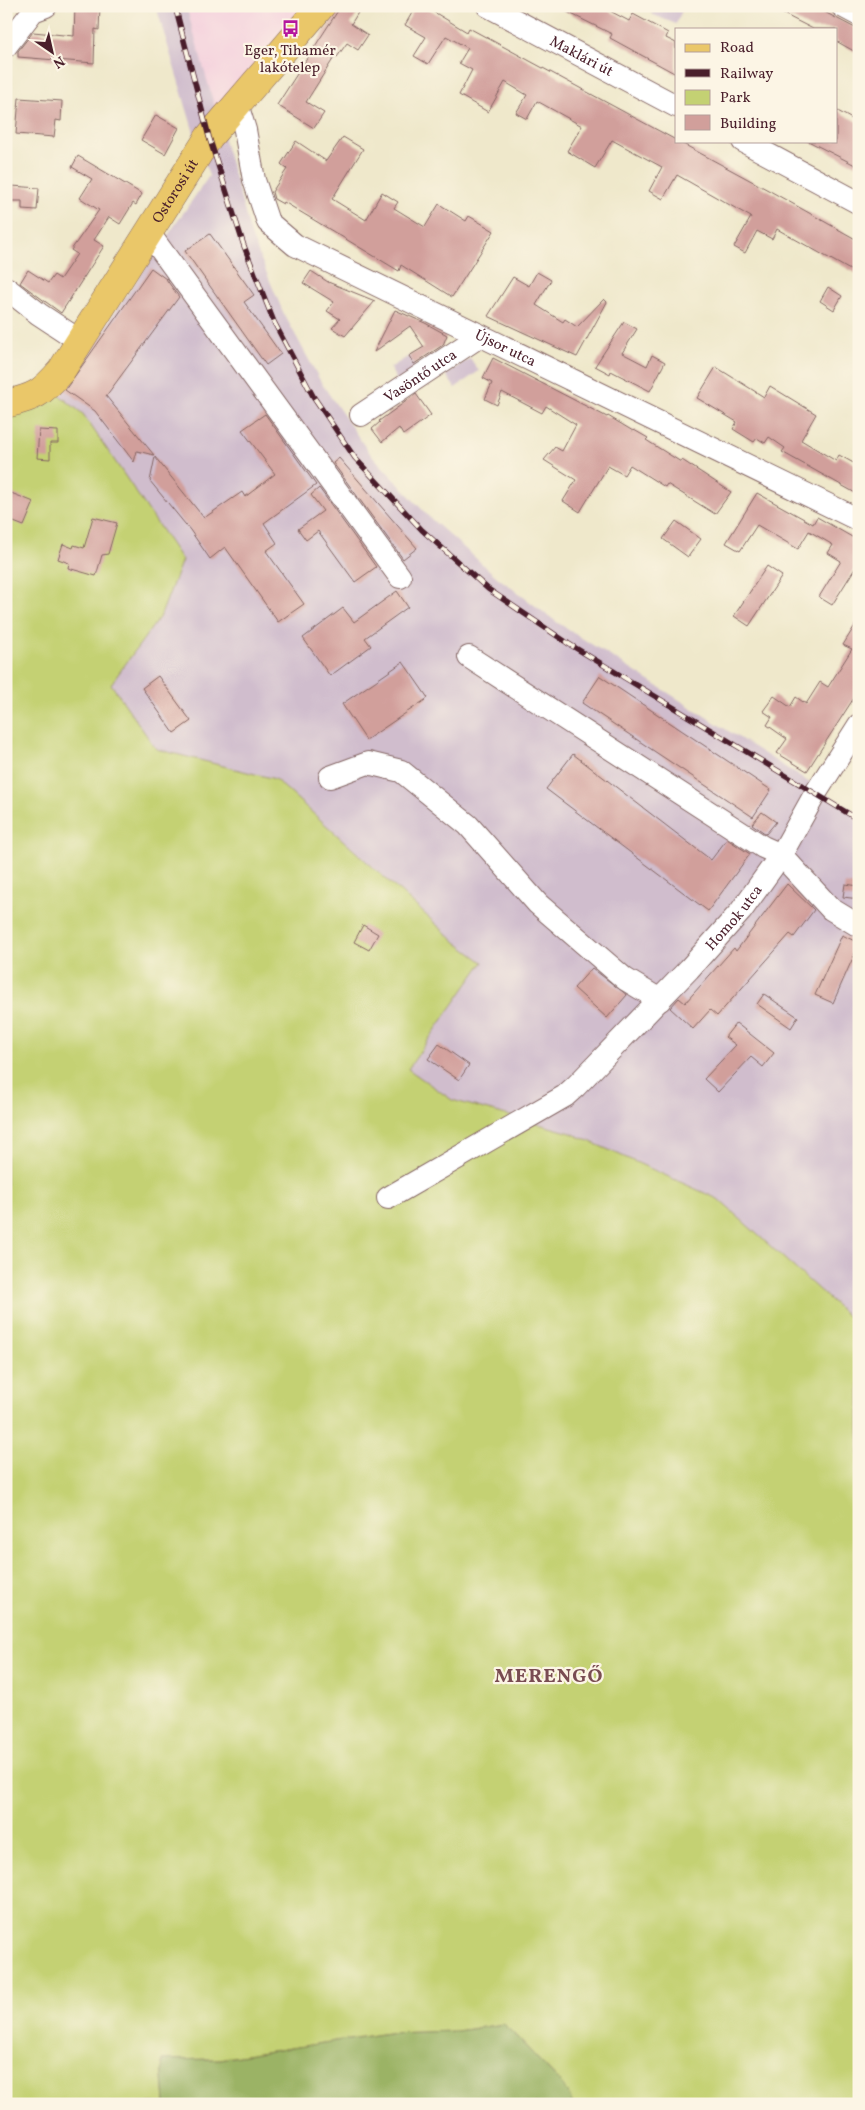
<svg xmlns="http://www.w3.org/2000/svg" width="865" height="2110" viewBox="0 0 865 2110" font-family="Vollkorn,serif">
<rect width="100%" height="100%" fill="#fcf5e5"/>
<filter id="ink" filterUnits="userSpaceOnUse"><feTurbulence type="fractalNoise" baseFrequency=".02" numOctaves="2"/><feDisplacementMap in="SourceGraphic" scale="10" xChannelSelector="R" yChannelSelector="G"/><feConvolveMatrix kernelMatrix="1 2 1 2 8 2 1 2 1" color-interpolation-filters="sRGB"/></filter>
<filter id="wash" filterUnits="userSpaceOnUse"><feTurbulence type="fractalNoise" baseFrequency=".0096" numOctaves="4" result="noise"/><feDisplacementMap in="SourceGraphic" scale="20" xChannelSelector="R" yChannelSelector="G"/><feGaussianBlur stdDeviation="1.12" result="paint"/><feColorMatrix in="noise" values="0 0 0 0 0 0 0 0 0 0 0 0 0 0 0 0 0 1.4 0 .05"/><feComposite in="paint" operator="in"/></filter>
<g filter="url(#wash)">
<rect width="100%" height="100%" fill="#efe8cb"/>
<path fill="#f4cfdd" d="M186,6H303L215,113Z"/>
<path fill="#d0bdcd" d="M156,6H186L252,238L283,312L322,384L368,451L430,518L497,577L558,623L859,814V1326L718,1199L571,1133L452,1100L408,1069L483,962L457,943L275,779L156,750L111,684L161,615L58,394L209,176L196,140Z
M655,6H684L676,24L651,14Z
M409,356L416,368L397,381L390,368Z
M470,358L479,371L455,388L446,375Z"/>
<path fill="#c4d173" stroke="#87784f" d="M58,394L83,414L182,560L161,615L111,684L156,749L275,779L457,943L483,962L408,1069L452,1100L571,1133L718,1199L859,1326V2104H573L563,2085L504,2024L457,2031L388,2033L220,2059L162,2060L165,2104H6V395Z"/>
<path fill="#9bb365" stroke="#726948" d="M504,2024L563,2085L573,2104H165L162,2060L220,2059L388,2033L457,2031Z"/>
<g id="blocks">
<path fill="#d19f9b" d="M75,6H100L99,30L95,29L94,63L18,57V51L33,32L74,36Z
M341,6H362L351,24L368,35L358,50L347,43L337,57L335,56L306,102L324,113L314,128L277,105Z
M416,6H424L467,32L469,28L770,191L859,241V275L777,229L772,239L757,231L745,253L734,247L751,217L677,175L663,199L649,191L662,167L612,140L595,168L567,151L582,126L537,101L527,119L516,113L527,95L505,82L488,112L459,95L472,70L459,63L468,48L446,36L428,64L414,56L426,37L405,25Z
M555,6H610L608,10L629,21L633,14L668,33L666,38L676,43V74L610,38L612,34Z
M768,6H813L857,29L859,30V54L836,41V29H813Z
M19,98L62,101L61,121L56,120L54,137L16,134Z
M836,110L859,123V167L808,141H836Z
M156,115L179,128L165,154L141,140Z
M343,137L363,149L332,199L366,220L382,192L398,202L394,208L425,227L439,204L466,221L469,216L494,231L452,297L401,265L399,271L284,202L283,204L274,199L272,192L287,169L281,164L296,141L326,161Z
M78,156L142,194L136,205L133,203L120,224L109,217L94,240L104,246L61,313L20,283L28,270L48,283L54,275L60,279L77,254L71,250L99,210L80,198L92,179L72,167Z
M12,186L39,188L37,210L22,209V201H11Z
M210,234L254,295L244,302L281,354L266,365L185,251Z
M151,268L166,279L179,297L106,396L154,455L137,451L134,462L95,411L65,390Z
M311,271L328,282L375,301L345,336L332,328L340,319L327,311L334,302L303,283Z
M537,272L551,280L536,305L563,322L565,319L577,327L604,299L607,302L577,357L488,316L513,277L529,286Z
M828,287L842,296L834,310L820,301Z
M395,310L425,323L447,335L443,345L414,364L409,356L424,347L410,326L374,352Z
M624,322L637,329L622,353L647,366L652,355L665,362L650,391L611,371L610,374L595,366Z
M493,358L607,417L608,416L633,431L634,430L648,438L646,440L681,462L682,460L731,492L715,514L667,484L665,487L630,465L624,475L608,466L580,512L563,501L576,480L544,460L555,447L562,451L576,425L546,406L542,413L502,392L497,405L485,399L492,383L483,378Z
M716,367L764,397L770,386L816,414L801,440L836,461L839,455L859,466V495L782,452L785,448L769,437L765,443L757,438L754,442L733,429L737,422L697,398Z
M416,394L431,415L403,435L399,428L382,442L372,429L380,422L379,421Z
M265,414L316,485L264,523L277,543L266,551L304,604L278,622L225,547L210,559L190,530L150,481L155,457L204,518L242,492L245,497L275,474L242,430Z
M39,430L58,431V443H50V459L37,458Z
M339,458L417,548L403,559L333,463Z
M319,488L376,567L355,582L318,531L306,540L298,529L323,511L311,495Z
M6,491L34,502L24,526L6,519Z
M757,493L813,524L817,517L859,541V562L832,605L819,597L841,561L828,553L833,545L809,531L798,549L757,525L740,551L726,543Z
M93,517L117,523L108,554L102,555L96,576L68,568L69,563L58,559L63,544L73,548L74,545L84,548Z
M676,521L701,539L688,557L663,539Z
M767,566L782,576L749,626L734,616Z
M397,591L408,607L365,638L371,646L330,676L303,638L343,608L354,622Z
M859,619V690L807,771L777,753L787,739L767,725L772,717L763,711L774,696L790,707L796,697L806,704L820,682L828,687L852,649L843,645Z
M403,662L428,698L366,740L342,704Z
M158,676L191,721L174,733L142,688Z
M600,676L771,790L753,817L582,703Z
M573,754L711,860L727,839L750,854L708,911L546,789Z
M762,812L776,822L766,834L752,824Z
M787,884L814,910L794,937L790,934L717,1016L710,1010L693,1029L670,1008L679,998L685,1003L734,948L736,951Z
M845,884L859,886V899L843,897Z
M363,925L378,934L369,950L354,942Z
M842,935L859,943V944L833,1003L815,995Z
M592,968L627,995L607,1018L574,988Z
M764,994L798,1017L791,1028L757,1004Z
M736,1023L774,1053L763,1067L751,1057L718,1092L704,1079L736,1045L725,1037Z
M439,1044L469,1065L459,1080L428,1059Z"/>
</g>
</g>
<g filter="url(#ink)">
<use href="#blocks" fill-opacity="0" stroke="#846563" stroke-width="1"/>
<g fill="none" stroke-linecap="round" stroke-linejoin="round">
<defs>
<g id="minor">
<path id="s1" d="M488,6L676,106"/>
<path d="M842,6L859,15"/>
<path d="M6,46L33,11L46,6"/>
<path id="s2" d="M237,104L245,130L254,180L268,222L295,245L859,520"/>
<path d="M743,141L859,203"/>
<path d="M148,232L400,577"/>
<path d="M6,288L39,314L80,341"/>
<path id="s3" d="M361,415L480,336"/>
<path d="M469,657L763,847L781,855L831,909L859,926"/>
<path d="M330,777L368,763L401,771L468,825L538,904L625,979L660,1000"/>
<path id="s4" d="M388,1198L565,1096L576,1086L689,969L741,911L781,855L815,794L859,725"/>
</g>
<g id="major">
<path id="s5" d="M6,404C35,397 41,394 61,371L209,137L321,6"/>
</g>
</defs>
<use href="#minor" stroke="#846563" stroke-width="24"/>
<use href="#major" stroke="#846563" stroke-width="29"/>
<use href="#minor" stroke="#fff" stroke-width="22"/>
<use href="#major" stroke="#eac769" stroke-width="28"/>
<defs>
<path id="rail" d="M175,6L209,137L244,246L274,322L313,396L355,458L422,530L488,589L569,644L859,820"/>
</defs>
<use href="#rail" stroke="#4a1f2b" stroke-width="5.5"/>
<use href="#rail" stroke="#fcf5e5" stroke-width="4" stroke-dasharray="11" stroke-linecap="butt"/>
</g>
</g>
<defs>
<symbol id="bus-bare" viewBox="-9 -9 18 18"><path d="M-5-6H5V4H4V6H2V4H-2V6H-4V4H-5ZM-3.5-4V0h7V-4ZM-3.5 1.2v1.5H-2V1.2ZM2 1.2v1.5H3.5V1.2Z" fill="#b5179e" stroke="#fcf5e5" stroke-width="2.5" paint-order="stroke"/></symbol>
</defs>
<g fill-rule="evenodd">
<use href="#bus-bare" x="278" y="16" width="25" height="25"/>
</g>
<g text-anchor="middle" stroke-width="4.5" stroke-linejoin="round" paint-order="stroke">
<g font-size="15" fill="#4a1f2b" stroke="#fcf5e5">
<text x="290" y="55">Eger, Tihamér<tspan x="290" dy="17">lakótelep</tspan></text>
</g>
<g font-size="15" fill="#4a1f2b" stroke="#fcf5e5">
<text dy="5" stroke="none"><textPath href="#s1" startOffset="106">Maklári út</textPath></text>
<text dy="5" stroke="none"><textPath href="#s5" startOffset="279">Ostorosi út</textPath></text>
<text dy="5" stroke="none"><textPath href="#s2" startOffset="392">Újsor utca</textPath></text>
<text dy="5" stroke="none"><textPath href="#s3" startOffset="71">Vasöntő utca</textPath></text>
<text dy="5" stroke="none"><textPath href="#s4" startOffset="450">Homok utca</textPath></text>
</g>
<g font-size="20" font-weight="bold" letter-spacing="1" fill="#794c52" stroke="#fcf5e5">
<text x="549" y="1682">MERENGŐ</text>
</g>
</g>
<rect width="865" height="2110" fill="none" stroke="#fcf5e5" stroke-width="25"/>
<rect x="675" y="28" width="162" height="115" fill="#fcf5e5" stroke="#b59f9b"/>
<rect x="685" y="44" width="25" height="8" fill="#eac769" stroke="#b59f9b"/>
<text x="720" y="52" font-size="15" fill="#4a1f2b">Road</text>
<rect x="685" y="69" width="25" height="8" fill="#4a1f2b" stroke="#b59f9b"/>
<text x="720" y="78" font-size="15" fill="#4a1f2b">Railway</text>
<rect x="685" y="90" width="25" height="15" fill="#c4d173" stroke="#b59f9b"/>
<text x="720" y="102" font-size="15" fill="#4a1f2b">Park</text>
<rect x="685" y="115" width="25" height="15" fill="#d19f9b" stroke="#b59f9b"/>
<text x="720" y="128" font-size="15" fill="#4a1f2b">Building</text>
<g transform="translate(52 52) rotate(146)" stroke="#fcf5e5" stroke-width="4" paint-order="stroke">
<path d="M0-4L9 19L0 12L-9 19Z" fill="#4a1f2b"/>
<text y="-8" font-size="14" font-weight="bold" text-anchor="middle" fill="#4a1f2b">N</text>
</g>
</svg>
